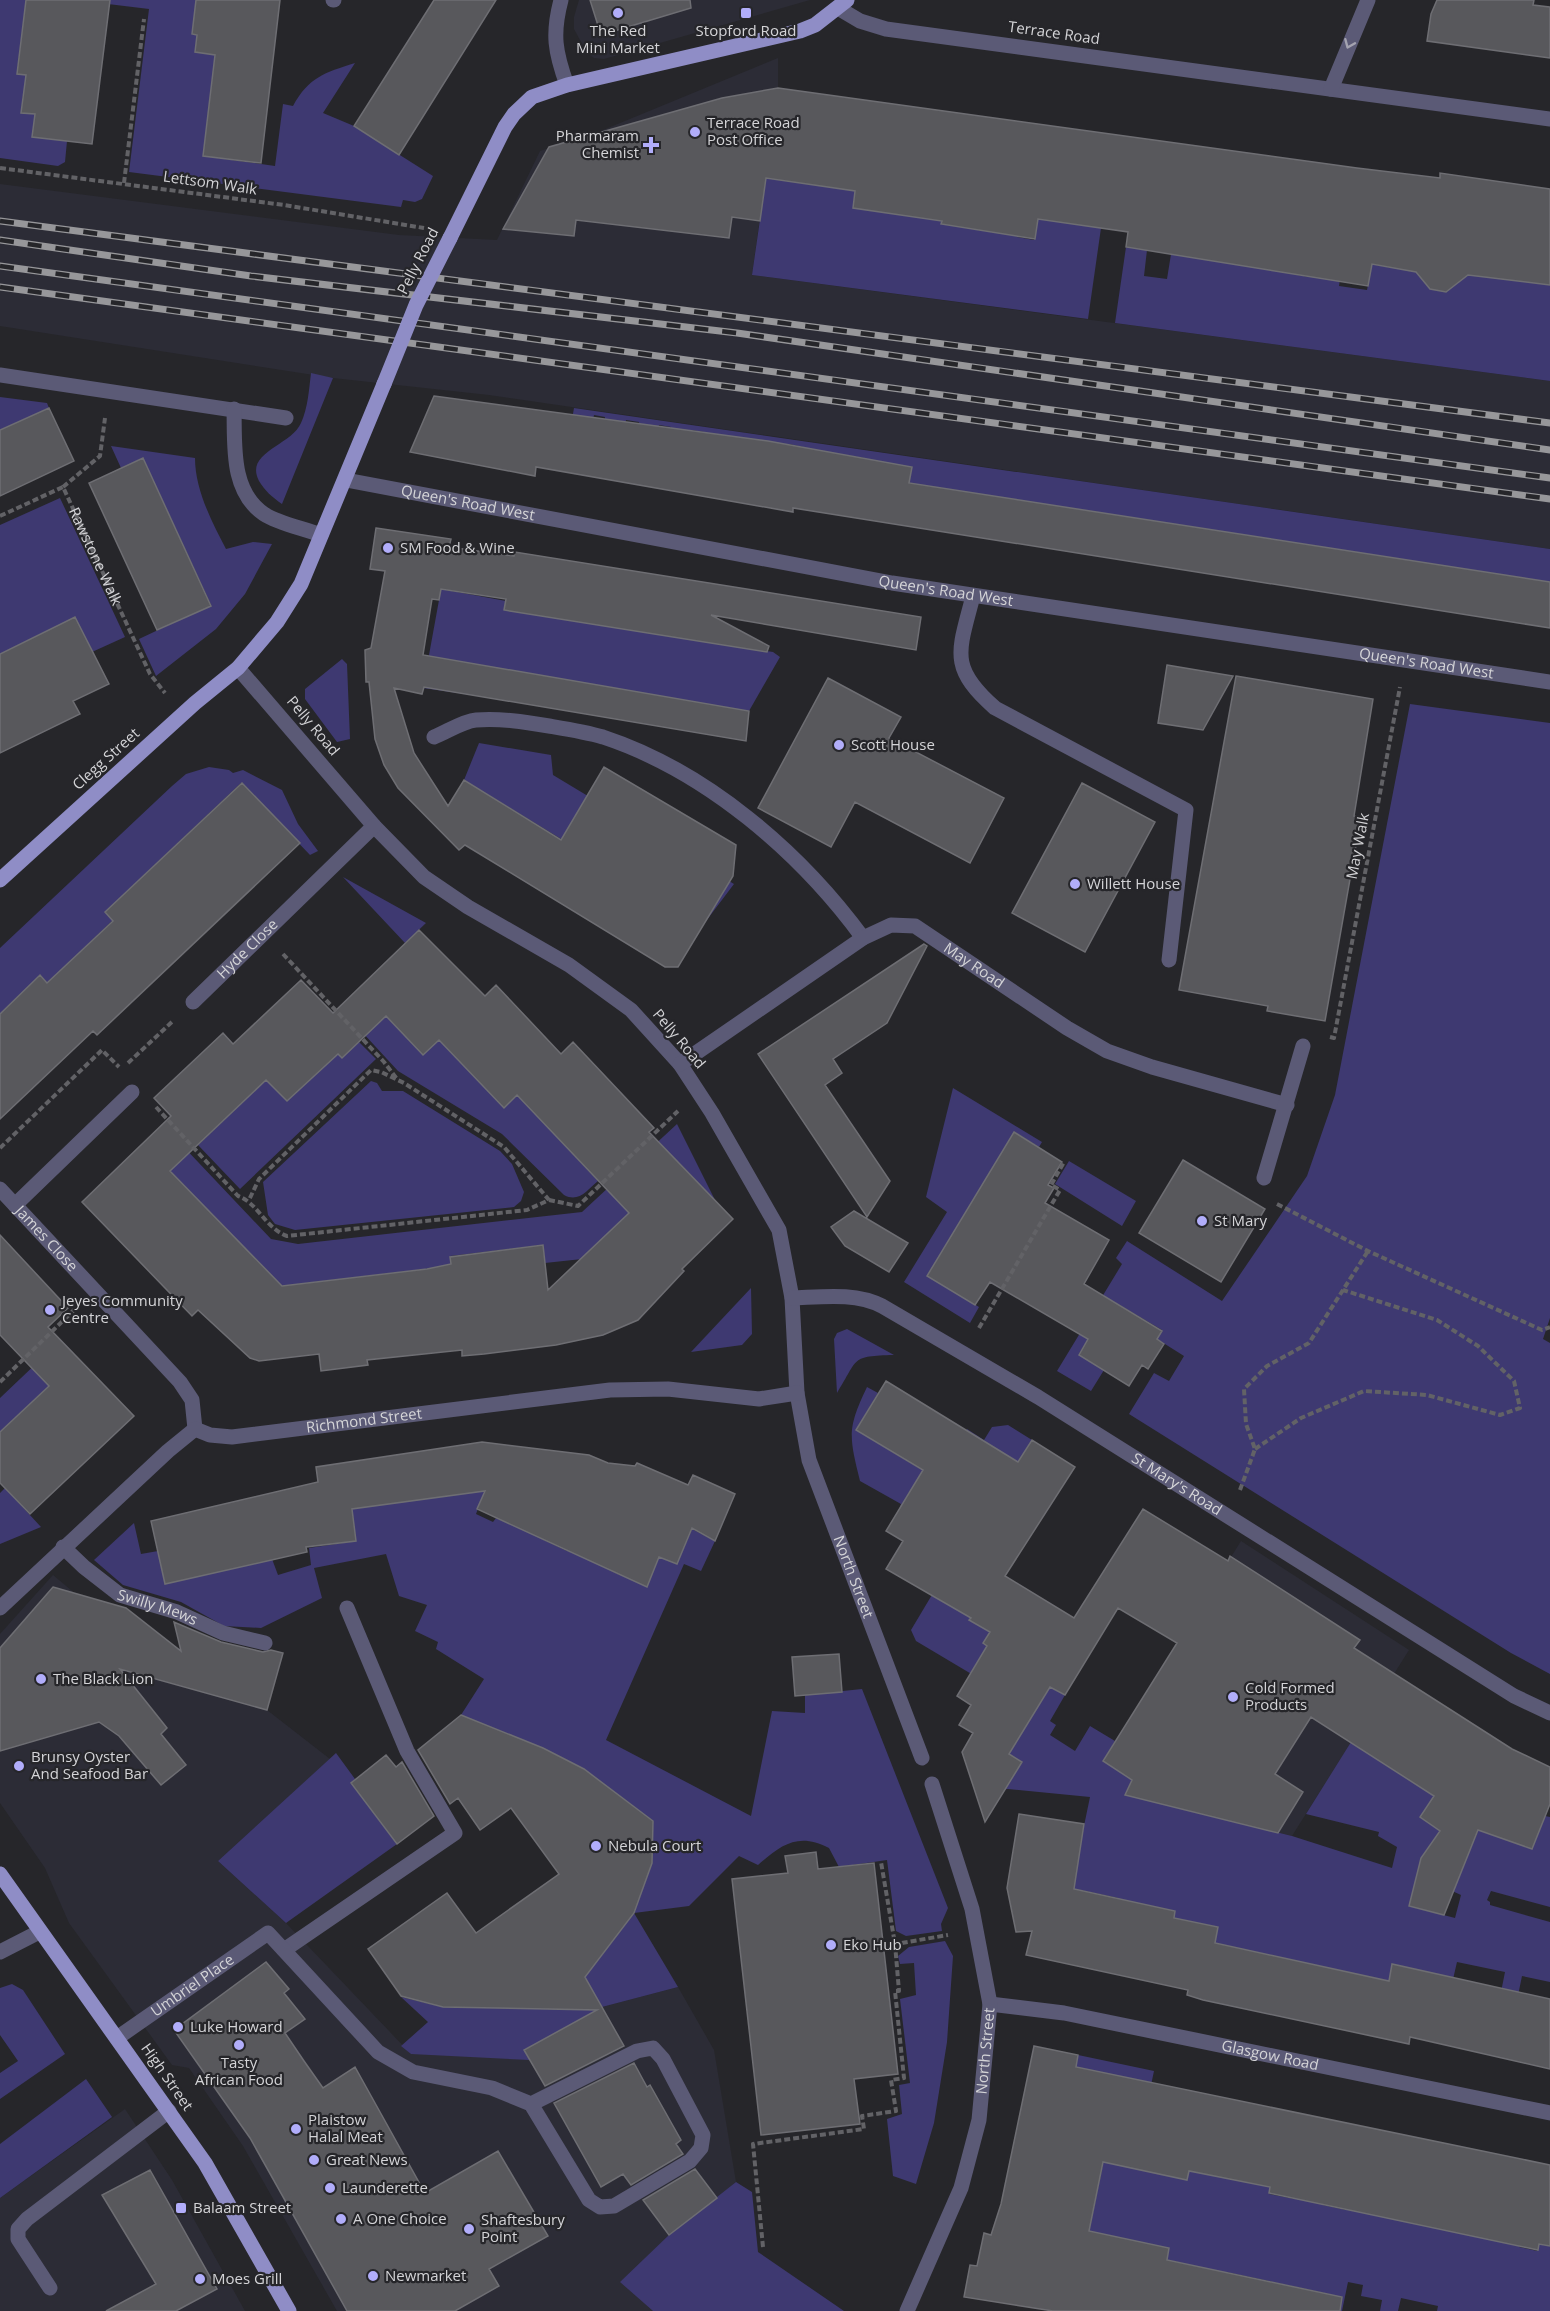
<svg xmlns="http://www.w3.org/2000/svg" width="1550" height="2311" viewBox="0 0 1550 2311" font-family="'Open Sans',sans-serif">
<rect width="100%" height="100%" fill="#26262a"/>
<path fill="#2c2c36" d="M579,0H810L604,59L594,58L587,53L574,29V17Z
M778,58V88L752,275L1550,381V549L489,395L333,378L0,326V184L399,235L497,240L540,151L591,135Z
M1241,1541L1409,1650L1292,1836L1125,1795L1103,1761Z
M53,1575L109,1622L267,1710L330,1759L218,1861L286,1923L411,2054L524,2050L602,2007L678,1987L714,2050L736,2182L621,2282L653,2311H337L243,2146L189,2068L172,2065L69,1923L45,1868L0,1803V1634Z
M125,2109L172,2180L245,2311H0V2198Z"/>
<path fill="#3e3971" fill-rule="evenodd" d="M0,0H26L17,73L40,76L23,95L21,113L35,114L33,137L67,141L65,162L58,166L0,158Z
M75,0H203L192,34L197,35L195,52L215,55L203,156L275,166L283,104L293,106C309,77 324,73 355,63L323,113L354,126L433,176L422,199L415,202L403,200L401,207L129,172L149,9Z
M1052,126L1061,127L1047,220L1101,228L1088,319L752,275L766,178L855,191L853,208L951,164L941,224L997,233L1022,202L1017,237L1034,240Z
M1349,217L1339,286L1367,290L1372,264L1392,268L1425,256L1422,280L1430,289L1446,292L1459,261L1550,285V381L1115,323L1126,247L1147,250L1144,276L1167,279L1172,248L1299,267L1298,275L1309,277L1314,251Z
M311,373L333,378L282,504C272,497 265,491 259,481C244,452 291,446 301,423C308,408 309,389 311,373Z
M0,397L47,403L49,408L0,430Z
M574,408L1550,549V582L909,483L912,467L861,475L864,458L808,449L801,464L803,447L789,444L785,463L737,437L724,435L721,451L701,449L704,432L691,430L689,447L669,443L671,427L659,425L656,441L637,437L639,422L626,420L624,435L603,432L605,417L594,415L591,429L571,425Z
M111,446L195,458C195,490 212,522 226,549L253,542L272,544L245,594L216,629L156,676L139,639L211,605L143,458L121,468Z
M60,498L125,637L92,652L75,617L0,654V525Z
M441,589L506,601L505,610L773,652L780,657L749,711L477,665L472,695L423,688Z
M342,659L347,664L350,739L337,742L305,699V689Z
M1410,704L1550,723V1318L1543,1339L1550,1343V1674L1511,1653L1129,1414L1154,1373L1169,1381L1184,1356L1157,1339L1162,1330L1111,1300L1079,1354L1104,1370L1091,1391L1057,1371L1122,1264L1116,1258L1127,1241L1222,1301L1307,1176L1335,1095Z
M479,743L551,755L553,775L734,884L703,925L464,780Z
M209,767L229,770L233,773L243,770L282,790L298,824L318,851L310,855L241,783L105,912L113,920L48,983L40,976L0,1014V948L172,786L186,774Z
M343,877L426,923L405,943Z
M359,988L423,1055L439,1040L517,1095L598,1181C587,1190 579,1203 564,1195L502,1134L398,1071L339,1007Z
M359,1042L376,1059L240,1189L198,1145L266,1080L287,1101L338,1054L342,1058Z
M371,1081L377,1083L382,1091H403L500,1151L512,1164L524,1192L521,1201L514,1207L295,1230L275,1224L268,1215L263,1182Z
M953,1088L1042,1142L1039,1147L1015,1132L928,1276L979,1307L970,1323L904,1282L947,1212L926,1197Z
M677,1124L715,1200L680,1164L582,1259L545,1263L543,1245L450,1256L451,1266L281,1286L143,1143L163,1125L271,1239L298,1244L582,1212Z
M1069,1161L1136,1201L1122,1226L1055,1184Z
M751,1288L752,1334L742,1345L691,1352Z
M847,1329L894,1355C850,1356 859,1358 837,1393L834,1339L837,1333Z
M61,1340L78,1358L0,1432V1398Z
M867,1387L878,1393L856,1430L937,1479L967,1429L984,1440L992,1427L1008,1425L1032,1440L1018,1462L1012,1458L1000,1478L998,1572L970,1620L990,1632L983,1643L1065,1695L1050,1721L1056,1725L1050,1735L1075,1751L1090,1726L1115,1741L1103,1761L1132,1780L1125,1795L1292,1836L1392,1868L1397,1847L1378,1836L1379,1832L1306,1814L1351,1742L1423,1789L1442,1758L1435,1796L1421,1817L1440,1831L1432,1844L1469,1852L1480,1827L1486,1832L1532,1849L1545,1816L1550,1817V1907L1491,1891L1487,1900L1490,1902V1905L1550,1922V1982L1522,1976L1514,2015L1497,2012L1505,1972L1457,1962L1448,2001L1423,1989L1427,1972L1393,1964L1389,1981L1215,1943L1218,1927L1184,1920L1172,1940L1175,1911L1137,1903L1113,1927L1118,1898L1080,1890L1074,1919L1070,1893L1090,1797L1008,1789L977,1791L1009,1783L1022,1762L1009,1754L1021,1734L1007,1725L1020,1703L916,1641L911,1630L948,1568L899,1510L901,1504L860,1481C849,1436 847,1429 867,1387ZM1417,1875L1461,1895L1455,1918L1409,1906Z
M5,1488L41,1527L0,1544V1493Z
M485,1490L476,1514L493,1522L496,1518L514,1526L548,1530L544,1540L567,1551L576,1531L595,1563L620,1575L634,1544L647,1587L659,1557L677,1564L692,1529L715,1541L701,1571L684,1564L606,1740L751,1816L772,1711L805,1713V1695L862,1689L948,1908L941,1924L942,1931L906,1936L896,1931L887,1860L839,1867L829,1848C798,1832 781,1845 758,1865L739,1856L689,1906L634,1913L678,1987L602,2007L525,2050L530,2060L411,2054L401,2046L428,2022L401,1997L443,2007L553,1992L596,1963L634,1913L652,1863L653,1821L584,1769L543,1748L461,1715L484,1679L436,1649L438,1642L415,1631L427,1605L399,1596L386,1554L314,1568L322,1598L261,1628L224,1626L181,1602L123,1585L94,1560L134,1523L141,1554L158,1551L272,1559L278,1575L311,1565L309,1548L356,1541L352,1509Z
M336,1753L355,1779L351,1783L397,1844L286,1923L218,1861Z
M945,1941L953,1956L947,2042L934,2123L916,2184L893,2176L887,2119L902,2114L899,2085L910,2083L900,1999L916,1995L914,1963L900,1964L898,1956L909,1947Z
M12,1984L23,1990L65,2054L0,2099V2073L18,2061L0,2035V1988Z
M1078,2055L1154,2071L1139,2142L1189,2169L1274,2170L1269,2194L1295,2199L1303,2162L1323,2205L1346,2210L1351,2186L1527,2210L1519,2247L1537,2251L1539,2244L1550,2246V2311H1437L1438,2306L1401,2298L1398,2311H1380L1382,2300L1361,2296L1363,2285L1348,2282L1342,2311H1326L1329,2294L1226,2272L1221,2296L1199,2267L1173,2261L1167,2285L1162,2284L1169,2249L1148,2244L1086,2246L1121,2077L1076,2067Z
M86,2079L112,2117L0,2198V2144Z
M736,2182L752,2192L758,2252L844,2311H653L620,2282L669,2235Z"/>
<path fill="#58585c" stroke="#6e6e73" stroke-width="1.5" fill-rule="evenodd" d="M26,0H110L92,144L32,137L35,114L21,113L26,75L17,74Z
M196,0H280L261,163L203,156L215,55L195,52L197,35L192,34Z
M434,0H496L399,155L354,126Z
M590,0H690L691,8L601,35Z
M1437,0H1534L1533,5L1550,7V58L1427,41L1431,14Z
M778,88L1357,168L1440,178V173L1550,189V285L1468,275L1446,292L1430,289L1416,272L1372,264L1368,286L1126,247L1128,232L1038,219L1035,239L941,224L942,221L853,208L855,191L766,178L760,221L732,217L729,238L576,220L574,236L503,229L549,147L722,98Z
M434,396L768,441L912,467L909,483L1550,582V628L793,508V512L536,467L535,476L410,452Z
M49,408L74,461L0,496V430Z
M143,458L211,606L157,630L89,483Z
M376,528L451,539L449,547L514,556L515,552L921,617L916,650L711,615L769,646L767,652L504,610L506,599L441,589L439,600L432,599L423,655L749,711L746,741L424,687L422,694L394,688L414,753L448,806L464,780L561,840L604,767L736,845L733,876L678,967H665L465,845L459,850L398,788L384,765L375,739L369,682H366L365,650L371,648L385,571L370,569Z
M75,617L109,684L73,701L80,714L0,753V654Z
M1167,665L1233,676L1203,730L1158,723Z
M1236,676L1373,699L1354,816L1361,817L1325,1021L1267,1011L1268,1006L1179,990Z
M828,678L901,717L889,738L1004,798L970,863L855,802L831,847L758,808Z
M242,783L300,843L97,1035L93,1031L0,1119V1014L40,975L47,983L113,921L105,912Z
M1082,783L1155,822L1085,952L1012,913Z
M419,930L485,996L496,985L561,1054L573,1042L654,1128L649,1132L733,1219L682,1269L684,1271L638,1320L603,1335L556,1345L484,1354L462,1356V1350L367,1360L368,1365L321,1371L319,1354L259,1361L250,1358L198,1310L192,1316L82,1202L171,1116L154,1098L223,1033L233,1044L301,980L333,1013ZM386,1016L423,1055L439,1040L504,1108L517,1095L629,1213L548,1290L543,1245L450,1257L451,1264L427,1269L282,1286L170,1171L266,1080L287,1101L338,1054L342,1058Z
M924,944L927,946L887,1023L833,1059L842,1073L825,1085L890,1181L867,1217L758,1054Z
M1014,1132L1062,1162L1048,1185L1054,1188L1045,1203L1109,1240L1084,1284L1162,1331L1157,1339L1164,1344L1148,1369L1142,1365L1129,1386L1079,1355L1088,1339L990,1282L975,1305L927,1276Z
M1183,1160L1265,1209L1221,1282L1139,1233Z
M854,1211L908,1243L889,1272L845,1246L831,1227Z
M0,1235L68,1308L48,1327L134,1416L30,1514L0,1483V1432L49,1386L0,1335Z
M886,1381L1018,1462L1032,1440L1075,1467L1005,1576L1074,1618L1143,1509L1228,1561L1230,1556L1360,1640L1354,1648L1512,1749L1550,1767V1804L1532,1849L1478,1830L1444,1915L1409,1906L1421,1858L1440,1831L1420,1817L1434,1796L1311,1717L1275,1774L1303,1792L1278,1833L1125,1795L1132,1780L1103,1761L1177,1643L1118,1608L1065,1695L1050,1687L1009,1754L1022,1762L985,1822L962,1752L973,1733L959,1725L971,1705L957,1696L987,1646L983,1643L990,1632L969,1620L971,1618L886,1569L903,1541L886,1531L923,1470L856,1430Z
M482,1442L589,1455L608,1463L635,1466L637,1463L688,1485L693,1475L735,1494L715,1541L692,1528L677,1564L659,1557L647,1587L477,1509L485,1491L352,1509L356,1541L306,1547L307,1552L165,1584L151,1521L318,1482L316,1467Z
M53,1587L126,1608L181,1651L174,1622L221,1642L263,1652L271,1650L283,1653L267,1710L120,1669L167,1728L161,1734L186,1765L161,1785L119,1736L99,1722L0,1751V1648Z
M839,1654L842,1692L795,1696L792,1657Z
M461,1715L543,1748L584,1769L653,1821L652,1863L634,1913L585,1977L624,2046L545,2086L524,2050L597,2010L443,2007L401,1996L368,1949L447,1893L476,1933L559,1874L511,1808L480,1830L458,1798L450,1804L418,1750Z
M386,1755L396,1767L402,1762L434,1816L397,1844L351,1783Z
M1019,1814L1084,1824L1074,1889L1175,1911L1174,1918L1218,1927L1215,1943L1389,1981L1392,1964L1550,1999V2069L1410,2037L1409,2044L1203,2000L1187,1995L1188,1990L1026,1955L1032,1931L1016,1932L1007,1888Z
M816,1852L818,1869L874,1863L898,2074L854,2079L860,2124L761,2135L732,1879L788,1873L785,1856Z
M266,1962L289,1989L284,1993L305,2019L285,2033L304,2061L323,2088L355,2067L425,2193L498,2151L548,2236L489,2269L499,2286L455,2311H347L250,2138L174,2030Z
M1034,2046L1078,2055L1076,2067L1550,2165V2246L1539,2244L1538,2250L1269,2193L1270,2187L1189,2171L1187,2180L1103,2162L1089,2231L1169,2248L1167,2260L1342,2297L1340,2311H1053L964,2297L970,2265L977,2266L984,2233L991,2235L1001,2204Z
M634,2063L647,2087L650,2085L681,2140L676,2144L683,2154L631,2185L623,2174L601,2187L554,2103Z
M695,2169L717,2198L669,2235L643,2200Z
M150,2170L217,2289L176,2311H106L156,2284L102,2195Z"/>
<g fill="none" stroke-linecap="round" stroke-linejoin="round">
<g stroke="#626266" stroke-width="4" stroke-dasharray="6 3" stroke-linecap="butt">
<path d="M0,168L284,205L424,228"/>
<path d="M124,183L144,19"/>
<path d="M63,487L100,456L105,418"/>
<path id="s1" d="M0,516L63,487L150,674L165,693"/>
<path d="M283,954L384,1062L397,1079"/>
<path d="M1330,1037L1334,1038L1400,687"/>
<path d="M128,1063L173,1021"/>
<path d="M156,1107L238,1196C258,1203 265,1228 287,1236L527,1210L549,1200L504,1147L404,1083L381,1072L371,1070L259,1179L249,1200"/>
<path d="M0,1148L102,1050L119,1067"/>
<path d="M549,1200L578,1206L678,1111"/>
<path d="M1277,1204L1368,1251L1542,1330L1550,1327"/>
<path d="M979,1328L1060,1190L1051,1185L1064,1162"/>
<path d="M0,1382L75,1309"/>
<path d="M1255,1449L1301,1418L1364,1391L1427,1395L1500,1415L1520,1408L1514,1381L1478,1346L1437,1320L1343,1290"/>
<path d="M1240,1490L1255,1449L1246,1424L1244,1389L1267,1366L1309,1343L1368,1251"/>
<path d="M884,1946L948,1935"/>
<path d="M763,2247L753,2144L864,2129L862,2116L896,2111L891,2080L904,2078L895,1991H899L895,1944L881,1862"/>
</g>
<g stroke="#5b5a76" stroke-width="15">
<path d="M333,0H334"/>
<path d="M561,0C552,34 555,52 567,85"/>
<path d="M838,8L860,21L886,29L1550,119"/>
<path d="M1331,89L1368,0"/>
<path d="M0,375L286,418"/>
<path d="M234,409C235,444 230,491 264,514C279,524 303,528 321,535"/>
<path id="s2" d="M346,480L892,583L1550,682"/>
<path d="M973,596C959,651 948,667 995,708L1186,810L1169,960"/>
<path id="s3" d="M238,668L374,826L424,877L468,907L569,965L631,1010L680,1064L712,1113L779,1230L792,1298L797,1393L809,1460L922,1758"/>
<path d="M434,737C447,732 463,721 476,720C500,718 525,722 549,726C567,729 586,732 603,737C706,771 800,852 863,938"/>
<path id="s4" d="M193,1002L374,826"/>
<path id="s5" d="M680,1064L863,938L891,925L915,926L1067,1028L1107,1051L1152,1067L1287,1105"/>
<path d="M1264,1178L1303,1046"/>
<path id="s6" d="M0,1189L180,1382L192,1400L195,1429"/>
<path d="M15,1205L132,1092"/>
<path id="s7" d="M792,1298C821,1297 855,1292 882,1306L1038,1397L1514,1696L1550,1713"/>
<path id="s8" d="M63,1547L84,1567L120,1595L177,1612L223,1633L265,1643"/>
<path id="s9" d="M0,1608L168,1451L195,1429L210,1435L232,1437L610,1390L668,1389L759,1399L797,1393"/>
<path d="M284,1950L455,1833L407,1751L347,1608"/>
<path d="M0,1952L39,1932"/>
<path id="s10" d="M990,2004L1064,2013L1550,2113"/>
<path id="s11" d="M117,2038L268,1933L378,2052L413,2072L492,2088L531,2104L637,2051L653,2048L663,2059L703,2135L701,2148L690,2161L614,2206L600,2207L589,2200L531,2104"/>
<path d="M50,2288L18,2239V2229L27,2219L169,2111"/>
<path id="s12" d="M907,2311L961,2188L979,2120L990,2004L972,1909L932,1784"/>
</g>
<path stroke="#8f8dc6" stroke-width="15" d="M450,238L505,127L514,114L532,97L567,85L800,31L815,25L847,0
M0,880L195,703L238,668L277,622L301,584L384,384
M0,1874L205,2163L289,2311"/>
<defs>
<path id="rail" d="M0,221L1550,423
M0,240L251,276L737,333L1550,450
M0,266L1550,478
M0,287L1550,499"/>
</defs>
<use href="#rail" stroke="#97979a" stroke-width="7"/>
<use href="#rail" stroke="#26262a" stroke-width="4.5" stroke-dasharray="14" stroke-linecap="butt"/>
<path stroke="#8f8dc6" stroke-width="15" d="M384,384L416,305L450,238"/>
</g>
<defs><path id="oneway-chevron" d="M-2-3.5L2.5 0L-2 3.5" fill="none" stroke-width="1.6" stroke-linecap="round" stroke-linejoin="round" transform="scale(1.5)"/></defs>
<use stroke="#a4a3b0" href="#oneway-chevron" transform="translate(1349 44) rotate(113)"/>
<g fill="#b1adfa" stroke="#26262a" stroke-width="2">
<circle cx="618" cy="13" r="6"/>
<rect x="740" y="7" width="12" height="12" rx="3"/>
<circle cx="695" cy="132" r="6"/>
<path d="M648 136h6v6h6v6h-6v6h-6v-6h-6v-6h6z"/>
<circle cx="388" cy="548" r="6"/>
<circle cx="839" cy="745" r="6"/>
<circle cx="1075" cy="884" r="6"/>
<circle cx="1202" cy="1221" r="6"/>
<circle cx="50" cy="1310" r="6"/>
<circle cx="41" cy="1679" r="6"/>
<circle cx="1233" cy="1697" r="6"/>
<circle cx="19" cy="1766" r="6"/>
<circle cx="596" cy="1846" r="6"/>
<circle cx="831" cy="1945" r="6"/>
<circle cx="178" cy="2027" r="6"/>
<circle cx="239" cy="2045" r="6"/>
<circle cx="296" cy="2129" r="6"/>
<circle cx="314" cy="2160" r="6"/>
<circle cx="330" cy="2188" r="6"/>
<rect x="175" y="2202" width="12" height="12" rx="3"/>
<circle cx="341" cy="2219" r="6"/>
<circle cx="469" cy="2229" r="6"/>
<circle cx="373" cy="2276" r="6"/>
<circle cx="200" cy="2279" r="6"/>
</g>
<g text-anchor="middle" stroke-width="4.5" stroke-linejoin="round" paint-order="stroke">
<g font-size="15" fill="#d4d4d7" stroke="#26262a" text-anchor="start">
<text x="618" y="36" text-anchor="middle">The Red<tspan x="618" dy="17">Mini Market</tspan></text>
<text x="746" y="36" text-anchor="middle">Stopford Road</text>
<text x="707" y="128">Terrace Road<tspan x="707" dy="17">Post Office</tspan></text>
<text x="639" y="141" text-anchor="end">Pharmaram<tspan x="639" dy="17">Chemist</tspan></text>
<text x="400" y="553">SM Food &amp; Wine</text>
<text x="851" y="750">Scott House</text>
<text x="1087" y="889">Willett House</text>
<text x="1214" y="1226">St Mary</text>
<text x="62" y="1306">Jeyes Community<tspan x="62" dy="17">Centre</tspan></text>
<text x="53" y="1684">The Black Lion</text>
<text x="1245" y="1693">Cold Formed<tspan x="1245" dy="17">Products</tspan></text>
<text x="31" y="1762">Brunsy Oyster<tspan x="31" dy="17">And Seafood Bar</tspan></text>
<text x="608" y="1851">Nebula Court</text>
<text x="843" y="1950">Eko Hub</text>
<text x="190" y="2032">Luke Howard</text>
<text x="239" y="2068" text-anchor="middle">Tasty<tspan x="239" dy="17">African Food</tspan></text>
<text x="308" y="2125">Plaistow<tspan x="308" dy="17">Halal Meat</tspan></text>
<text x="326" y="2165">Great News</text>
<text x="342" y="2193">Launderette</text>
<text x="193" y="2213">Balaam Street</text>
<text x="353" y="2224">A One Choice</text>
<text x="481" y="2225">Shaftesbury<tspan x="481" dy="17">Point</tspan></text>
<text x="385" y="2281">Newmarket</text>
<text x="212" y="2284">Moes Grill</text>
</g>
<g font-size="15" fill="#d4d4d7" stroke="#26262a">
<text transform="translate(1054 33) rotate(8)" y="5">Terrace Road</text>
<text transform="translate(210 183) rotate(8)" y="5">Lettsom Walk</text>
<text transform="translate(418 261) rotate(-63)" y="5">Pelly Road</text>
<text dy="5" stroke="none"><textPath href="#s2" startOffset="124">Queen's Road West</textPath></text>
<text dy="5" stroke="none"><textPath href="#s1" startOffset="146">Rawstone Walk</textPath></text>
<text dy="5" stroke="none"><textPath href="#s2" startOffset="610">Queen's Road West</textPath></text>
<text dy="5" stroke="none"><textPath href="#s2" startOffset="1096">Queen's Road West</textPath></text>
<text transform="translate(313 726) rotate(50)" y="5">Pelly Road</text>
<text transform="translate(106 759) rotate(-42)" y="5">Clegg Street</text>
<text transform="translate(1358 846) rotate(-79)" y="5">May Walk</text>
<text dy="5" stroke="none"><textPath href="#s4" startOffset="76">Hyde Close</textPath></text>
<text dy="5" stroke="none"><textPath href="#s5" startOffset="348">May Road</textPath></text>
<text transform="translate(679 1039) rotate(50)" y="5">Pelly Road</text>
<text dy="5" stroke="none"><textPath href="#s6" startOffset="68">James Close</textPath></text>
<text dy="5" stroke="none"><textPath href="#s9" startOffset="436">Richmond Street</textPath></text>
<text dy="5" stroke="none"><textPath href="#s7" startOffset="436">St Mary's Road</textPath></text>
<text dy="5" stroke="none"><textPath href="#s3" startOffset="1150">North Street</textPath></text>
<text dy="5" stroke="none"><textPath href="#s8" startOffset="114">Swilly Mews</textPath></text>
<text dy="5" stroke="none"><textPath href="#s11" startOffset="92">Umbriel Place</textPath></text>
<text dy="5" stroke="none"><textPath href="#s12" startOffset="274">North Street</textPath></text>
<text dy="5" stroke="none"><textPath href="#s10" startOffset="285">Glasgow Road</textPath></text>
<text transform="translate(167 2077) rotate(55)" y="5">High Street</text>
</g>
</g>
</svg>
